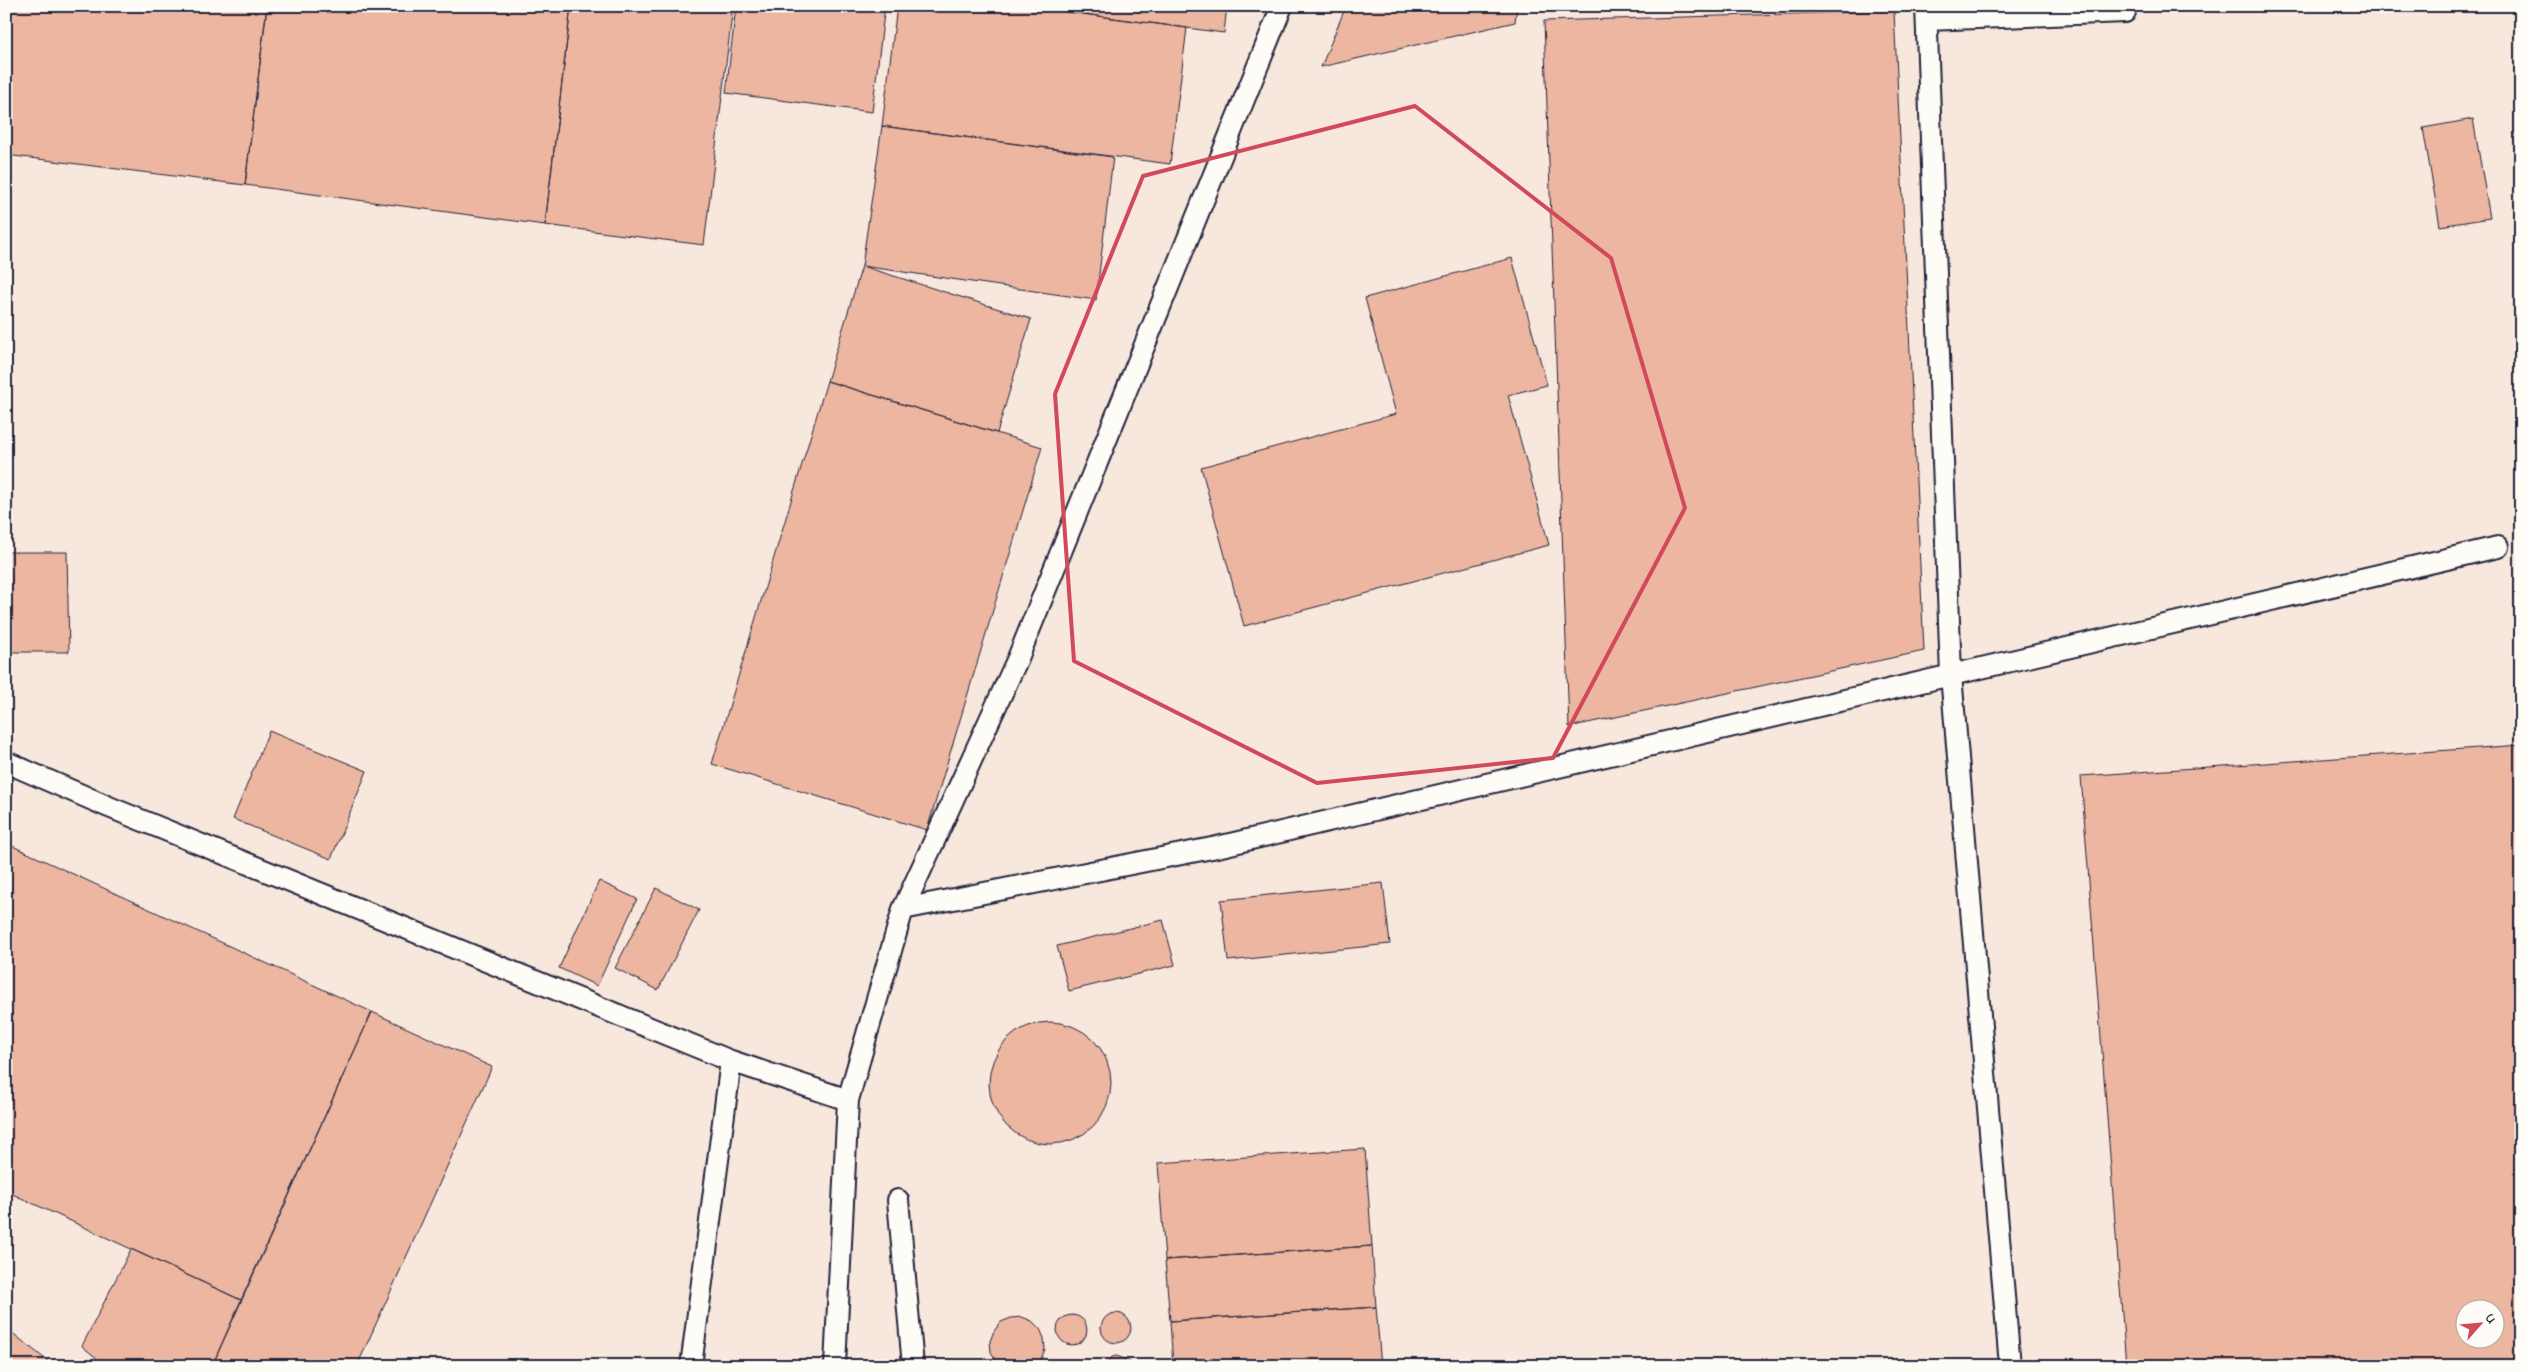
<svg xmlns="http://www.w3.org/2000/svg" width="2527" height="1372" viewBox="0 0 2527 1372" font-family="'Indie Flower',sans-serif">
<rect width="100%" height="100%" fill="#fdfcf7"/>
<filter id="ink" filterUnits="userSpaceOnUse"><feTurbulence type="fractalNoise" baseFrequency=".02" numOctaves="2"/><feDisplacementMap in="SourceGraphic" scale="10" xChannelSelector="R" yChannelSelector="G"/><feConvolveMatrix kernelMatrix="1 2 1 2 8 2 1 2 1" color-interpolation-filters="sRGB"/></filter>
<g filter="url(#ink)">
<path fill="#f8e7dd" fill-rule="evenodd" d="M6,6H2521V1366H6ZM2464,1310H2494V1340H2464Z"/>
<path fill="#ecb6a1" stroke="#22223b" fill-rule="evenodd" d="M6,6H267L245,185L6,155Z
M267,6H571L545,225L245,185Z
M571,6H733L704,245L545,225Z
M736,6H885L872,112L726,93Z
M897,6H1024L1187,28L1170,164L882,126Z
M1024,6H1227L1224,33Z
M1346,6H1517L1515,22L1321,67Z
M1894,11L1924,651L1569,727L1544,21Z
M2473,119L2490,218L2440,226L2423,128Z
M882,126L1113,157L1096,300L862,266Z
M1512,258L1547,385L1508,395L1549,545L1244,626L1201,467L1396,414L1365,298Z
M862,266L1031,319L997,433L827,381Z
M827,381L1042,447L927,830L712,764Z
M6,552H67L69,652H6Z
M269,731L367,771L331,859L233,819Z
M2521,745V1366H2126L2081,776ZM2464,1310H2494V1340H2464Z
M6,843L372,1012L241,1300L6,1191Z
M599,881L637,899L597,986L559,968Z
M1383,883L1390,944L1228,961L1221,900Z
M656,888L699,910L658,990L615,968Z
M1163,920L1175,965L1069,991L1057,946Z
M372,1012L492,1067L357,1366H212Z
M989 1083a61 61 0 1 1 122 0a61 61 0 1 1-122 0Z
M1365,1149L1372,1246L1165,1260L1158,1163Z
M1372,1246L1376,1307L1170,1321L1165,1260Z
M131,1249L241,1300L212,1366H106L82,1346Z
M1376,1307L1381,1366H1173L1170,1321Z
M1101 1328a15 15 0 1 1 30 0a15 15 0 1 1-30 0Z
M1057 1330a15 15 0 1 1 30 0a15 15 0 1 1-30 0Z
M1022,1317L1032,1321L1040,1329L1044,1338L1045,1349L1041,1359L1035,1366H1000L991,1352L990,1341L994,1331L1001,1322L1011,1318Z
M6,1328L54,1366H6Z
M1117,1356L1129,1361L1132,1366H1104L1112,1357Z
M1075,1361L1081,1362L1086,1366H1064Z"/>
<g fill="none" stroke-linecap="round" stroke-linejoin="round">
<defs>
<path id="lane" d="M1926,6L1951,675L2010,1366
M1927,20L2125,12
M6,762L109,807L731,1061L848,1100
M903,909L1217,847L2498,547
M898,1200L913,1366
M691,1366L731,1061
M835,1366L848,1100L903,909L1018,658L1282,6"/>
</defs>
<use href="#lane" stroke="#22223b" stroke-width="24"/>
<use href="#lane" stroke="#fdfcf7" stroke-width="20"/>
</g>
</g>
<path fill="none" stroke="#d1495b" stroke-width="4" stroke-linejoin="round" d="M1415,106L1611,258L1685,508L1553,758L1317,783L1074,661L1055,394L1143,176Z"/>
<rect width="2527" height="1372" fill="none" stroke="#fdfcf7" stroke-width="25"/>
<rect x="12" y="12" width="2502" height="1347" fill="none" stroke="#22223b" stroke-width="2" filter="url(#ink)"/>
<g transform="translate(2480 1324) rotate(63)"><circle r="24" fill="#fdfcf7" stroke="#a5a5ac"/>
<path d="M0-4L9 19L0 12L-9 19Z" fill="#d1495b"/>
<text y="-8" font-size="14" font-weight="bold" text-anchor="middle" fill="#22223b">U</text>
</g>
</svg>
